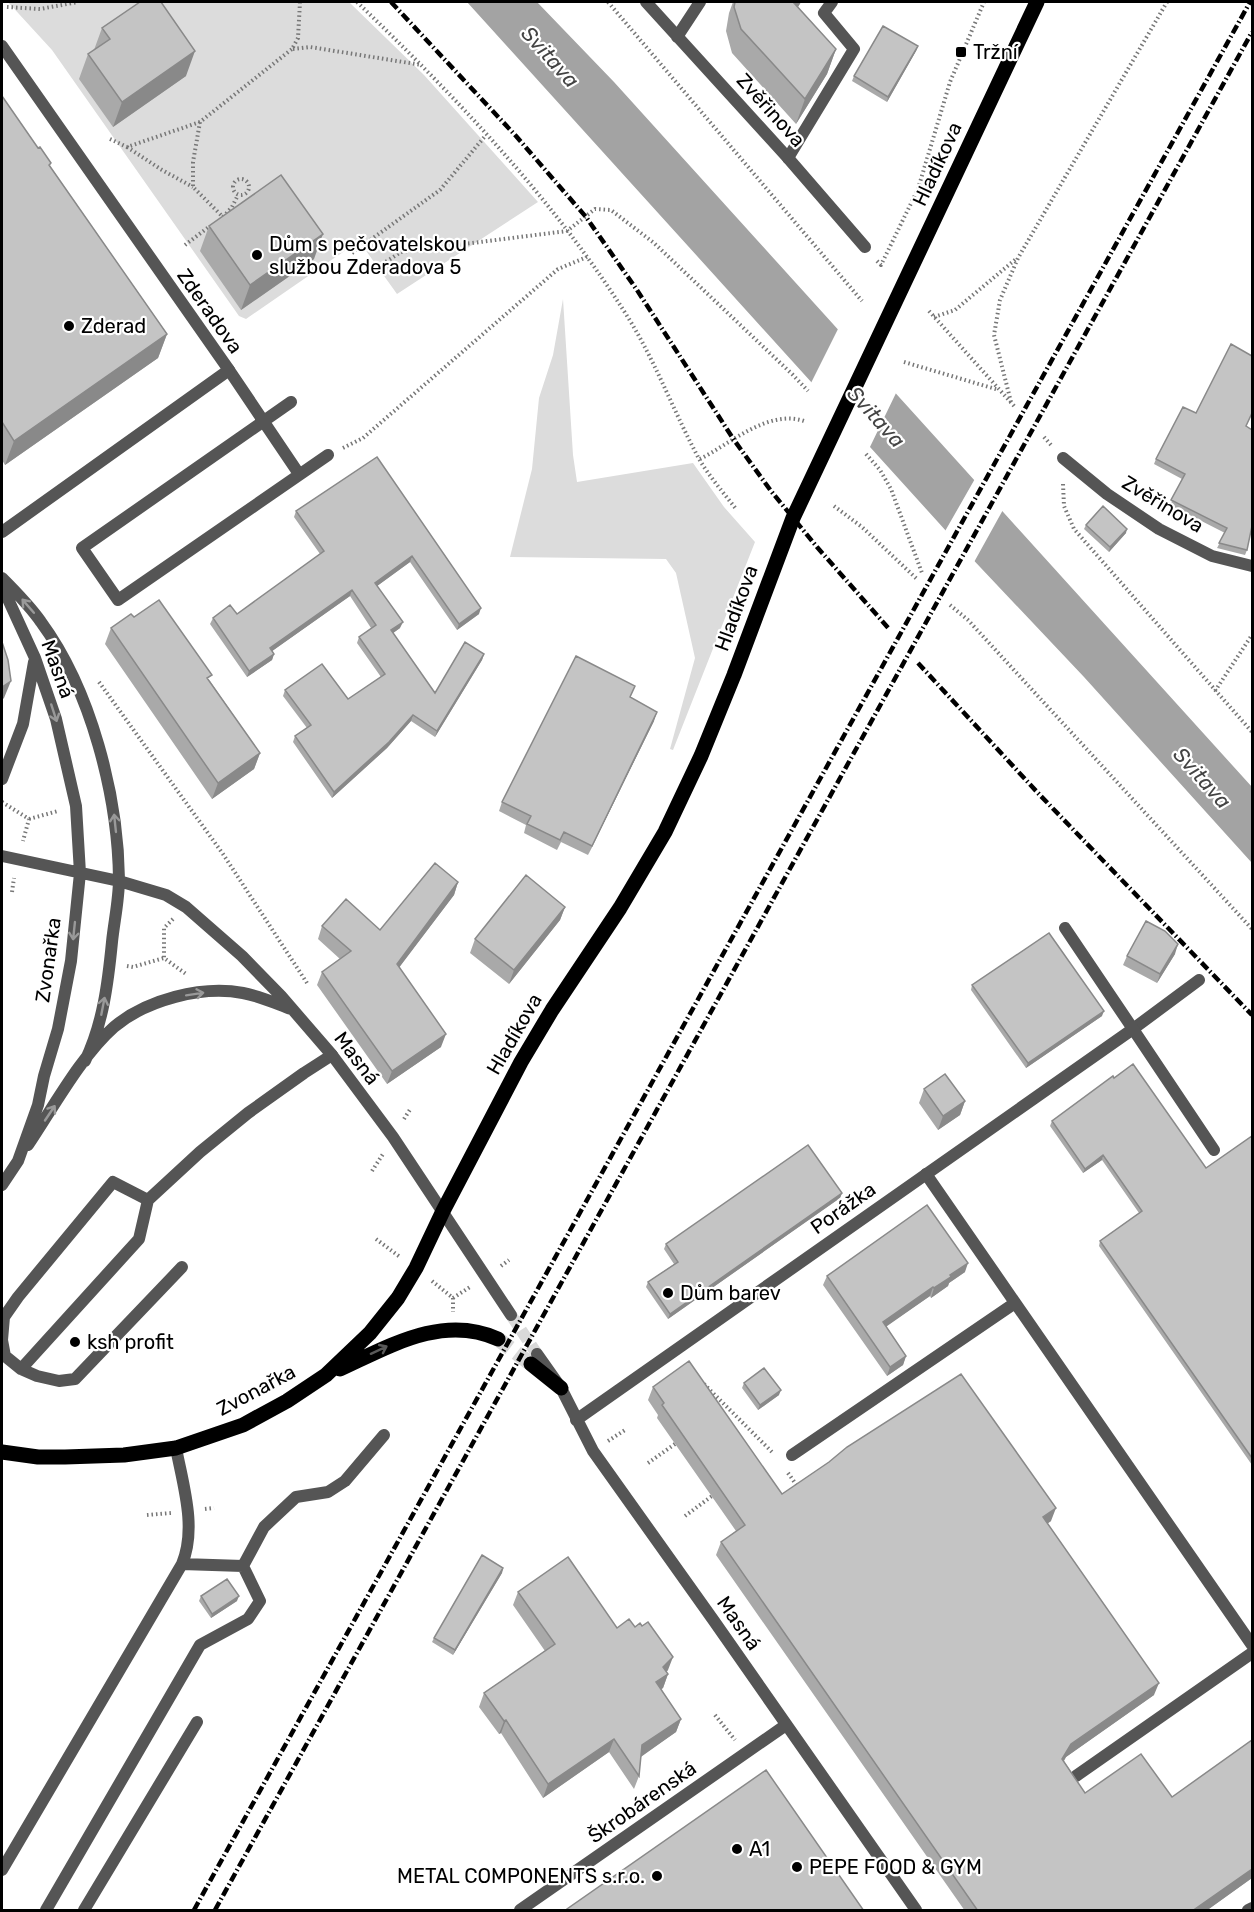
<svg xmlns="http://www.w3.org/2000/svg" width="1254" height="1912" viewBox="0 0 1254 1912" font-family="Rubik,sans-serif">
<rect width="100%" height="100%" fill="#fff"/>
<path fill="#dcdcdc" d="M8,2H349L424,75L538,202L397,294L359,241L246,319L239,316L52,50Z
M563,299L573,455L577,482L693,463L724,507L755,542L673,750L670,749L695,658L676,573L666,559L510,557L532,469L539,398L553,355Z"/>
<path fill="#a3a3a3" d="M467,2H537L614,82L1252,787V863L1084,677L947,532Z"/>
<path fill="#fff" d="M839,327L897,391L869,449L810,385Z
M976,477L1004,508L973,564L944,533Z"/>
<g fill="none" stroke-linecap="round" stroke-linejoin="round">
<path stroke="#d9d9d9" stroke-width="12" stroke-dasharray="12 6" stroke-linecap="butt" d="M511,1315L537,1354"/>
<path stroke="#d9d9d9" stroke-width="15" stroke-dasharray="15 8" stroke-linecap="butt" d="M498,1339L531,1364"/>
<path stroke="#777" stroke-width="4" stroke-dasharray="1.5 3" stroke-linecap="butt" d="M300,2L298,38L292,49L310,47L422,65
M357,2C456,97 556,202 629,319C656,363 674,412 698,457C708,475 723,492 736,509
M608,2L862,301
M7,7L40,9L78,2
M200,122L193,162V187L226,220
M110,139L127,147L200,122L292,49
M127,147L162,170L193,187
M233 187a8 8 0 1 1 16 0a8 8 0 1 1-16 0Z
M223,217L232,207L238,195
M185,245L210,226
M352,253L440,190L486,135
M877,261L881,265L918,189L950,82L984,2
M367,274L401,252L567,231L595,209L611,210L654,243L793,375L808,391
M929,311L1015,407
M934,317L955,310L1016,259
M904,362L999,390
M1011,402L994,335L1000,300L1018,258L1167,2
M1044,437L1051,445
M343,448L363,438L558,269L587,257
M866,454L880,470L891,489L922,573
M700,459C730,444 768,409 804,421
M1063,484L1064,506L1074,529L1252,732
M834,506L862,527L918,580
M950,605L968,620L1252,929
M99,682L223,854L307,983
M1215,691L1252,635
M2,802L29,819L23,841
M29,819L58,811
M12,892L14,878
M173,919L164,928V958L186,974
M127,966L133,967L164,958
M404,1119L411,1108
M372,1171L383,1154
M376,1239L400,1257
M501,1266L509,1260
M432,1281L453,1298
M453,1298L470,1287
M453,1298V1312
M704,1384L773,1453
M608,1441L625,1430
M648,1463L675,1444
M788,1473L798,1487
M205,1509L214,1508
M147,1515L171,1513
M685,1516L712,1496
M715,1715L735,1740"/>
<path stroke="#555" stroke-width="12" d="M788,158L854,49L824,13L832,2
M229,370L299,474
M291,402L82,548L118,600L328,455
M1133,1029L1199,980
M926,1174L1252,1645
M148,1200L113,1182L18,1297L4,1317L2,1340L5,1356L21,1369L37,1376L59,1381L75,1379L182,1267
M21,1369L139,1239L148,1200L200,1152L248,1113L304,1073L332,1055
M792,1455L1015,1303
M243,1566L264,1527L296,1497L328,1492L345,1481L384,1435
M1076,1776L1252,1653
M2,1870L182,1564C197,1528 183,1485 176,1448
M46,1910L200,1645L248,1619L260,1601L243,1566L182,1564
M84,1910L197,1722
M1248,1910L1252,1908"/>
<path stroke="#555" stroke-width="12" d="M646,2L788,158L865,247
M677,37L700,2
M2,46L229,370L2,532
M1063,458L1107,494L1159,529L1212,556L1252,566
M2,578C16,592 30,606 41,622C91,690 118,796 119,879C119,900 114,922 112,942C108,983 103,1024 85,1061
M2,586L35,658L56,719L76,806L80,873L71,961L58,1029L44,1076L38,1105L18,1161L2,1185
M2,779L23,724L34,662
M2,856L119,881L166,895L186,907L242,956L281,996L332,1055L393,1137L511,1315
M1133,1029L1214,1150
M28,1145C53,1108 81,1056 114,1027C146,1000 202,985 243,993C260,996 275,1003 291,1009
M537,1354L561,1388L593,1451L714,1621L916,1910
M576,1420L1133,1029L1065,928
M520,1910L786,1725"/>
<path stroke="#000" stroke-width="15" d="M531,1364L561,1388
M340,1369C390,1346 443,1314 498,1339
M2,1452L38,1457H65L124,1455L176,1448L243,1425L287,1401L326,1375L370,1333L398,1298L416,1268L443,1211L521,1062L552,1010L620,908L665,832L701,756L734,675L793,518L1037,2"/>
<path stroke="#000" stroke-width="4.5" stroke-dasharray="9 3 1.5 3" stroke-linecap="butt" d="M391,2L516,136L586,217L637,290L734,440L771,491L817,547L890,630
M918,663L1037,792L1252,1015
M194,1910L1250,2
M215,1910L1252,32"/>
</g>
<path fill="#a9a9a9" d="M733,2H801L798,7L836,49L827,74L796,124L732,53L726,31L729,13Z
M102,28L186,76L113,127L79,79L88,54L94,50Z
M918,46L916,51L887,102L852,81L854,76Z
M2,96L38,148L51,163L50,166L167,334L158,358L5,465L2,460Z
M209,226L314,259L241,310L200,251Z
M1196,413L1246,426L1247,550L1245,555L1217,548L1225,533L1170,505L1182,479L1154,464L1156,459Z
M377,457L479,614L457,630L410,562L377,586L400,628L393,633L435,693L484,654L482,660L435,737L411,721L387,748L332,798L293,742L295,736L307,728L283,696L285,690L348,699L381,677L357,643L359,637L371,628L350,596L272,651L274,654L272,660L247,677L210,624L213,618L237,614L320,554L294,517L296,511Z
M1086,525L1126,533L1109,552L1084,529Z
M134,617L210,681L260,753L254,769L212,799L105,644L111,628Z
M631,698L654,721L588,855L561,842L557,850L524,833L526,825L499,811L502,802Z
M458,882L454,895L399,967L441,1047L387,1084L317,985L322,972L340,959L318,939L322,926L380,930Z
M565,907L560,920L509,984L470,953L475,939Z
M1175,954L1157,983L1123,965L1127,956Z
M972,985L1102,1016L1026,1068L971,990Z
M924,1089L965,1101L960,1115L938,1130L919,1103Z
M1052,1121L1206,1168L1252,1136V1465L1099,1246L1100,1241L1139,1213L1102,1160L1083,1173L1050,1126Z
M842,1193L840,1198L668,1319L646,1287L648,1282L674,1264L664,1249L666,1244Z
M965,1272L949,1283L948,1286L931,1298L930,1296L886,1326L906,1356L903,1365L887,1376L823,1285L827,1276Z
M744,1383L779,1395L758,1410L742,1388Z
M653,1387L782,1494L1051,1521L1047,1524L1154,1695L1066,1757L1064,1761L1085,1793L1172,1797L1252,1878L1206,1911H965L716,1555L721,1542L736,1531L657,1418L658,1415L648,1400Z
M503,1568L502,1573L453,1655L432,1642L434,1638Z
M518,1592L617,1628L668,1670L666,1672L668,1674L663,1688L661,1689L681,1719L676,1732L641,1756L639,1776L634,1789L609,1752L543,1798L501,1733L499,1734L479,1707L484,1693L545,1651L513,1605Z
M201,1596L237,1601L211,1618L199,1601Z"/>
<path fill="#898989" d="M795,2H801L785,27Z
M918,46L916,51L887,102L888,97Z
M836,49L827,74L796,124L805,99Z
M195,51L186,76L113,127L122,102Z
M323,234L314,259L241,310L250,285Z
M167,334L158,358L5,465L14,441Z
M1127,529L1126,533L1109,552L1110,547Z
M412,556L410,562L373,589L375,583Z
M352,590L350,596L268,654L270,648Z
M481,608L479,614L457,630L459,624Z
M403,622L400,628L389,636L391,630Z
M274,654L272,660L247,677L249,671Z
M484,654L482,660L435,737L437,731Z
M11,681L4,698L2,700V687Z
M657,712L654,721L588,855L592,846Z
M413,715L411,721L387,748L332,798L334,792Z
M260,753L254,769L212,799L218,783Z
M458,882L454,895L392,977L397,964Z
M565,907L560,920L509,984L514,970Z
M1178,944L1175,954L1157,983L1160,974Z
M1104,1011L1102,1016L1026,1068L1028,1063Z
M446,1034L441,1047L387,1084L392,1071Z
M965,1101L960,1115L938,1130L943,1116Z
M1103,1155L1102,1160L1083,1173L1085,1169Z
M842,1193L840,1198L668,1319L670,1314Z
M968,1263L965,1272L949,1283L948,1286L931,1298L934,1288L950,1275Z
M933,1287L930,1296L880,1331L883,1322Z
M906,1356L903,1365L887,1376L890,1367Z
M781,1390L779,1395L758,1410L760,1405Z
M1056,1508L1051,1521L1038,1530L1043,1517Z
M503,1568L502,1573L453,1655L455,1650Z
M239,1596L237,1601L211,1618L212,1614Z
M673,1657L668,1670L658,1681L663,1667Z
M668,1674L663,1688L651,1696L656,1682Z
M1159,1683L1154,1695L1066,1757L1057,1772L1062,1759L1071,1744Z
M681,1719L676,1732L638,1759L642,1745Z
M506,1720L501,1733L499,1734L504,1721Z
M614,1739L609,1752L543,1798L548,1784Z
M1252,1869V1878L1206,1911H1192Z"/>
<path fill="#c4c4c4" stroke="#898989" stroke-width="1.5" d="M140,2H161L195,51L122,102L88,54L110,39L102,28Z
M735,2H795L794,3L836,49L805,99L741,29L734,7Z
M883,26L918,46L888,97L854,76Z
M2,96L38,148L40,147L51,163L49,165L167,334L14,441L2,422Z
M281,175L323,234L250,285L209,226Z
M1231,344L1252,356V413L1246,426L1252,430V526L1247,550L1219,543L1227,528L1171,500L1185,474L1156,459L1183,407L1196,413Z
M377,457L481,608L459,624L412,556L375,583L403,622L391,630L435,693L465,642L484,654L437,731L413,715L389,742L334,792L295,736L311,725L285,690L322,664L348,699L385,674L359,637L376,625L352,590L270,648L274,654L249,671L213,618L230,605L237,614L324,551L296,511Z
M1103,506L1127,529L1110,547L1086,525Z
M159,600L212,675L207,678L260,753L218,783L111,628L131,614L134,617Z
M2,642L8,660L11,681L2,687Z
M576,656L635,686L630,697L657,712L592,846L564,832L560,840L527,824L531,816L502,802Z
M435,863L458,882L397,964L446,1034L392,1071L322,972L351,951L322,926L346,899L380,930Z
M526,875L565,907L514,970L475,939Z
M1146,921L1165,931L1178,944L1160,974L1127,956Z
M1049,933L1104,1011L1028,1063L972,985Z
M1133,1064L1206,1168L1252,1136V1458L1100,1241L1142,1211L1103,1155L1085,1169L1052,1121L1113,1076L1114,1078Z
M945,1074L965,1101L943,1116L924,1089Z
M808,1145L842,1193L670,1314L648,1282L678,1262L666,1244Z
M927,1205L968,1263L950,1275L951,1277L934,1288L933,1287L883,1322L906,1356L890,1367L827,1276Z
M689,1361L782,1494L829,1462L847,1447L961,1374L1056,1508L1043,1517L1159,1683L1071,1744L1062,1759L1085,1793L1141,1754L1172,1797L1252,1740V1869L1192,1911H978L721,1542L745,1525L662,1405L664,1403L653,1387Z
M764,1368L781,1390L760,1405L744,1383Z
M482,1555L503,1568L455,1650L434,1638Z
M568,1557L617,1628L629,1619L635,1627L640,1623L642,1626L648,1622L673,1657L663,1667L668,1674L656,1682L681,1719L642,1745L639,1776L614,1739L548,1784L506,1720L504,1721L484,1693L555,1644L518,1592Z
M227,1579L239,1596L212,1614L201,1596Z
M766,1770L864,1911H568L567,1909Z"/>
<defs><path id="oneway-shaft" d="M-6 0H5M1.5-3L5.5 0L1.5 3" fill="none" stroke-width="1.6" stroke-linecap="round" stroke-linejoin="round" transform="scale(1.5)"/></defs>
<g stroke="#999">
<use href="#oneway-shaft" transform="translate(28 606) rotate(-131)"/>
<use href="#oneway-shaft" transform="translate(54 713) rotate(72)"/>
<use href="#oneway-shaft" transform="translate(115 823) rotate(-96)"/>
<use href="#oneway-shaft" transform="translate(74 931) rotate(96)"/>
<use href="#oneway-shaft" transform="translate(195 994) rotate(-9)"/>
<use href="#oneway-shaft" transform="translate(103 1006) rotate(-79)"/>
<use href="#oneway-shaft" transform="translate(50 1113) rotate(-56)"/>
</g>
<use stroke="#595959" href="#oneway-shaft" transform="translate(379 1350) rotate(-25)"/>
<g fill="#000" stroke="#fff" stroke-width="2">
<rect x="955" y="46" width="12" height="12" rx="3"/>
<circle cx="257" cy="255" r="6"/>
<circle cx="69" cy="326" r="6"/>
<circle cx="668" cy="1293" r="6"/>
<circle cx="75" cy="1342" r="6"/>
<circle cx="737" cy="1849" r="6"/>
<circle cx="797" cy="1867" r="6"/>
<circle cx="657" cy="1876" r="6"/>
</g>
<g text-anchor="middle" stroke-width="4.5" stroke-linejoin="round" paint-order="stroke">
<g font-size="20" fill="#000" stroke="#fff" text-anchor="start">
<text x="973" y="59">Tržní</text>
<text x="269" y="251">Dům s pečovatelskou<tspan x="269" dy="23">službou Zderadova 5</tspan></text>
<text x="81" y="333">Zderad</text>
<text x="680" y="1300">Dům barev</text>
<text x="87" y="1349">ksh profit</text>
<text x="749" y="1856">A1</text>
<text x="809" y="1874">PEPE FOOD &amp; GYM</text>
<text x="645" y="1883" text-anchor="end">METAL COMPONENTS s.r.o.</text>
</g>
<g font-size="20" fill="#000" stroke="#fff">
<text transform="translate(771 110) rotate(48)" y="7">Zvěřinova</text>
<text transform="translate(937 164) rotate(-65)" y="7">Hladíkova</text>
<text transform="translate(210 311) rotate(55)" y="7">Zderadova</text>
<text transform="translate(1163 504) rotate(31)" y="7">Zvěřinova</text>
<text transform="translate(736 608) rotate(-70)" y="7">Hladíkova</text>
<text transform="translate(58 669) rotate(70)" y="7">Masná</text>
<text transform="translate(48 960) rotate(-82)" y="7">Zvonařka</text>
<text transform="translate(514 1034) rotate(-60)" y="7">Hladíkova</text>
<text transform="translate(357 1058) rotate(53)" y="7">Masná</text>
<text transform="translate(843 1208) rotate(-35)" y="7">Porážka</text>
<text transform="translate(256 1390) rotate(-28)" y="7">Zvonařka</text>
<text transform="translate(739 1623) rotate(55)" y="7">Masná</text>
<text transform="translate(642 1802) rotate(-35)" y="7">Škrobárenská</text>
</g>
<g font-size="21" font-style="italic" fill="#444" stroke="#fff">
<text transform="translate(550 57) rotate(48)" y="7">Svitava</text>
<text transform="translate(876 417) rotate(48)" y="7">Svitava</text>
<text transform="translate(1202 778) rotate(48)" y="7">Svitava</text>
</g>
</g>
<rect width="1254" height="1912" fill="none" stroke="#000000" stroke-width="6"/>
</svg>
